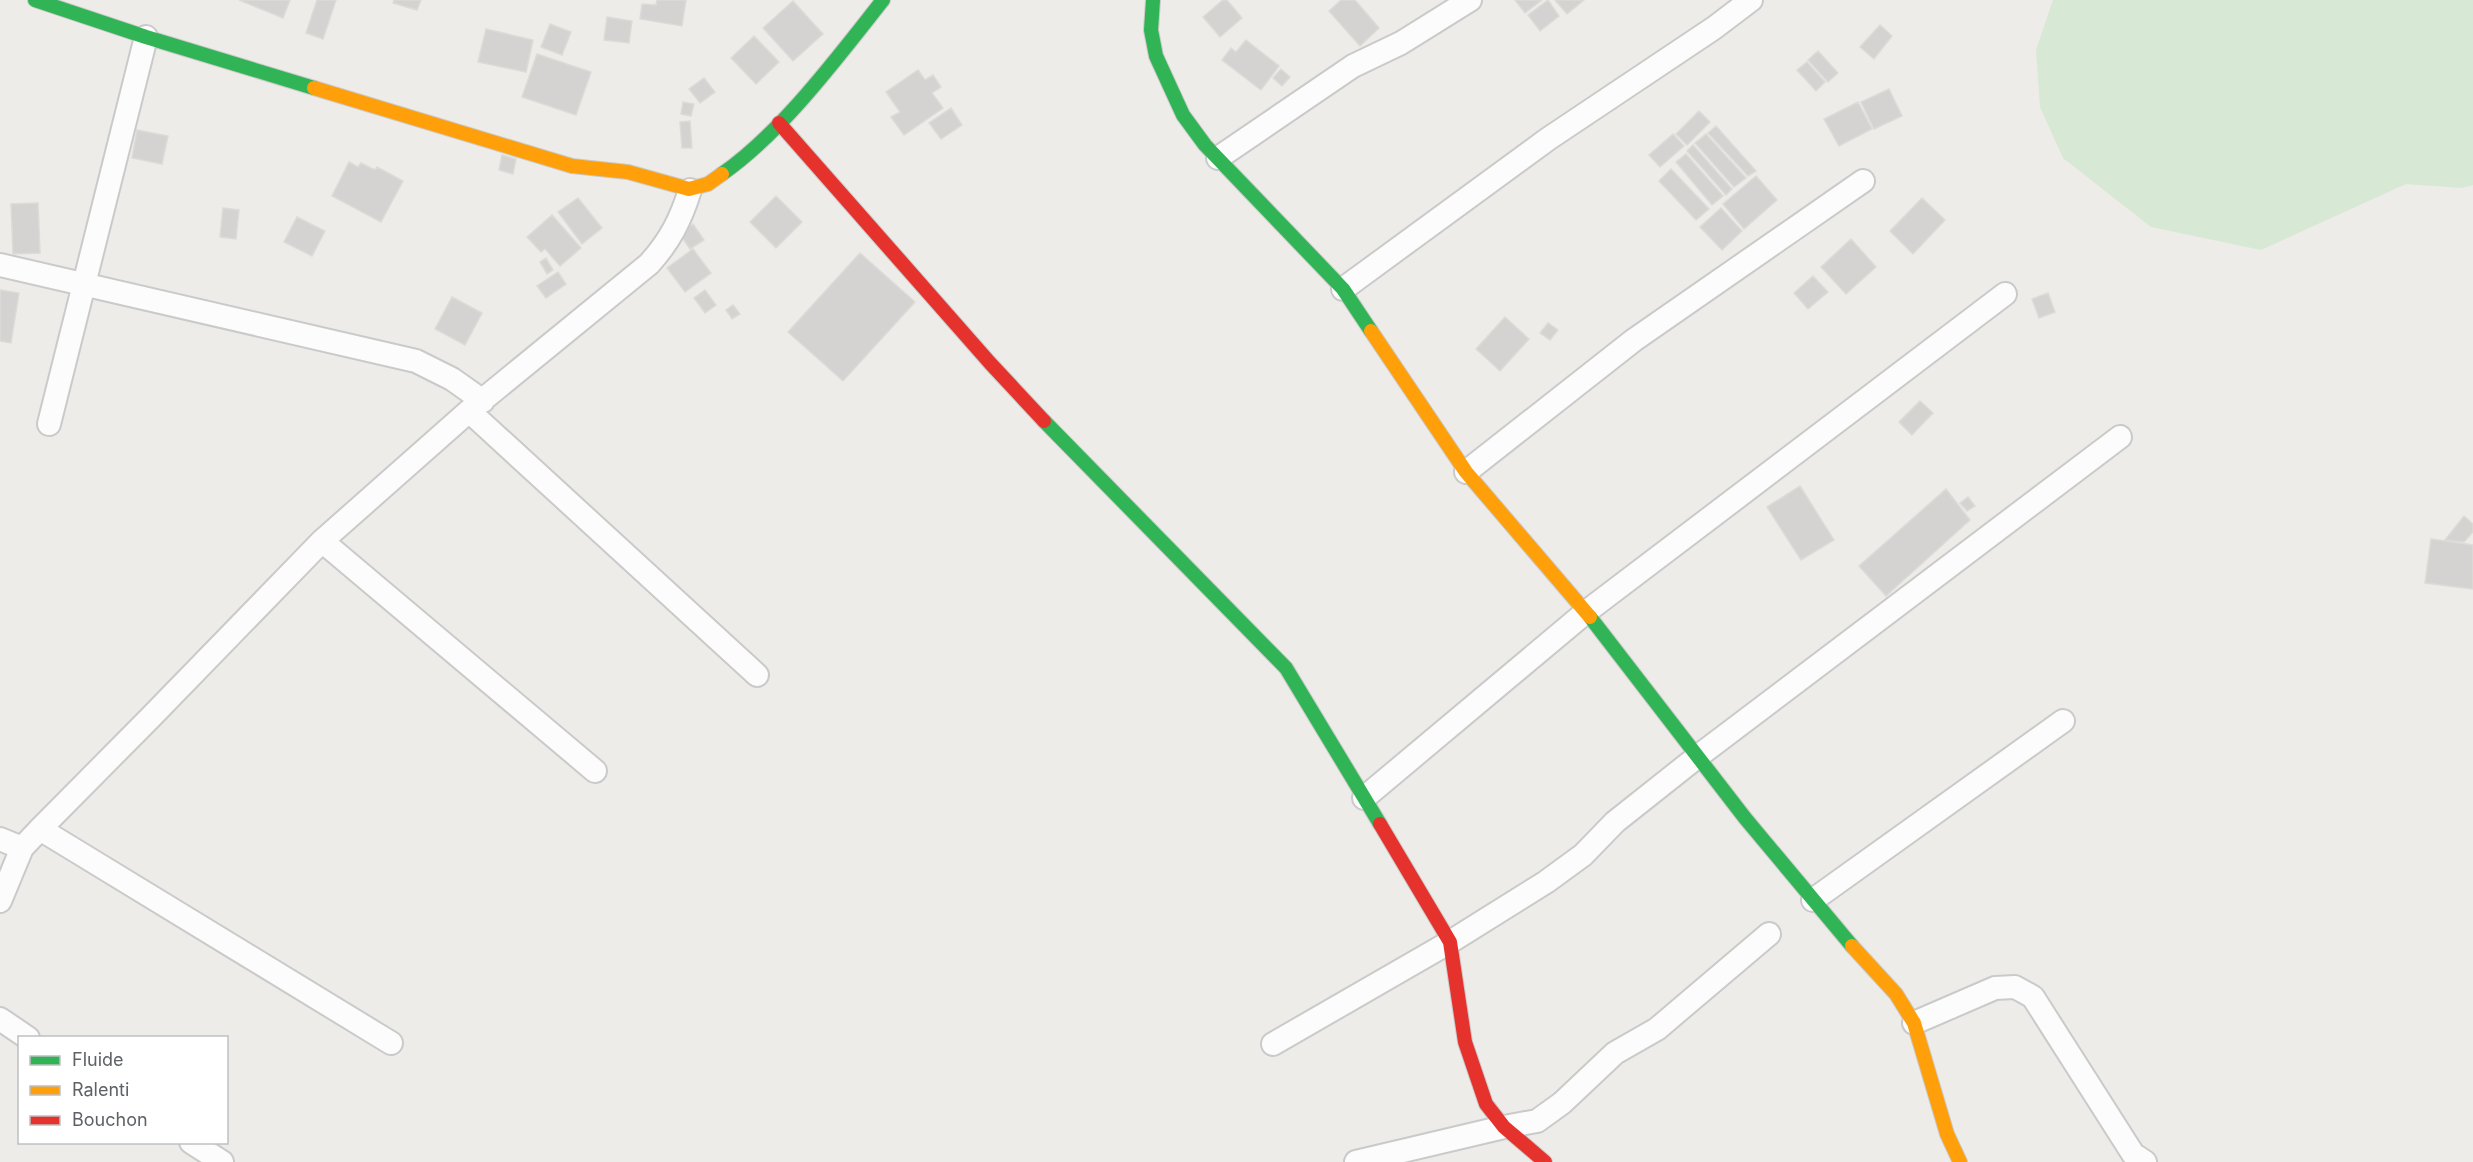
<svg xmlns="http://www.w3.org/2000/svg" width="2473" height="1162" viewBox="0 0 2473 1162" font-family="Inter,sans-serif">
<rect width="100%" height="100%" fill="#edece8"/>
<path fill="#d7e8d4" d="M2053,0H2473V185L2462,188L2406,184L2261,250L2151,227L2063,158L2040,107L2036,50Z"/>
<path fill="#d4d3d1" stroke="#dcdbd8" stroke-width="1.5" d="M239,0H290L283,18Z
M317,0H336L323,39L306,33Z
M394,0H421L417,10L393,3Z
M657,0H686L682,26L640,19L642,4L656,5Z
M1223,0H1227L1242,18L1220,37L1203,17Z
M1341,0H1355L1379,28L1360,46L1329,11Z
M1515,0H1542L1525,13Z
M1548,0L1559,16L1540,31L1528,15Z
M1555,0H1584L1567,14Z
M793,1L823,34L793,61L763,28Z
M607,17L632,21L629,43L604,40Z
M550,24L571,32L562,55L541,47Z
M1880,25L1892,36L1874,59L1860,47Z
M486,29L533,40L526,72L478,62Z
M754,36L779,62L756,84L731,58Z
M1246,40L1279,66L1261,90L1222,60L1231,48L1236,52Z
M1818,51L1838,73L1828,82L1808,60Z
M537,54L591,72L576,115L522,97Z
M1807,62L1825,82L1816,91L1797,70Z
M1281,69L1290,77L1282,86L1273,78Z
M918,70L925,80L933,75L941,87L932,93L943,108L904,135L891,117L900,112L886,92Z
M704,78L715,92L700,103L689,89Z
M1889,89L1902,116L1874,129L1861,102Z
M683,102L694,104L691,116L681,114Z
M1858,102L1872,129L1839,146L1824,119Z
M951,108L962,125L941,139L929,123Z
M1699,111L1710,122L1687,145L1676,134Z
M690,121L692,148H682L680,122Z
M1716,126L1756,171L1748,176L1708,133Z
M137,130L168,136L162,164L132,158Z
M1673,134L1684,146L1660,167L1649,155Z
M1706,134L1746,178L1734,187L1695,143Z
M1693,145L1732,189L1726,195L1687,151Z
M1686,154L1723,196L1712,205L1676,162Z
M502,155L516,159L513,174L499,170Z
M349,162L358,167L361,163L375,170L377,167L403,181L381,222L332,196Z
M1671,169L1709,209L1696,220L1659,181Z
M1756,176L1777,200L1744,229L1723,204Z
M776,196L802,222L776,248L750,222Z
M578,198L602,228L582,244L558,212Z
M1922,198L1945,220L1913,254L1890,231Z
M38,203L40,253L13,254L11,204Z
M223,208L239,210L236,239L220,237Z
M1721,208L1742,231L1722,250L1700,227Z
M552,215L581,248L560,266L545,249L541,252L527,237Z
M297,217L325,231L312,256L284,242Z
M693,224L704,240L690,249L679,233Z
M1851,239L1876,267L1846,294L1821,267Z
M693,249L711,273L685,292L667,268Z
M860,253L915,302L843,381L788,332Z
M546,258L553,270L547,274L540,262Z
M558,272L566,284L546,298L537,286Z
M1813,276L1828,292L1808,309L1794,293Z
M0,290L19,293L11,343L0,341Z
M705,290L716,305L705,313L694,298Z
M2048,293L2055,312L2039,318L2032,299Z
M452,297L482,313L465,345L435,329Z
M733,305L740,314L732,319L726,310Z
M1505,317L1529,339L1500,371L1476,349Z
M1548,323L1558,330L1550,340L1540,333Z
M1920,401L1933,413L1912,435L1899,422Z
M1800,486L1834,540L1801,560L1767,507Z
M1946,489L1970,520L1886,596L1859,566Z
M1968,497L1975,506L1967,511L1960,503Z
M2464,516L2473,524V532L2464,542L2445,540Z
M2431,539L2473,545V589L2425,583Z"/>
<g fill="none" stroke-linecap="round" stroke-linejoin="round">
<defs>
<path id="street" d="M1218,158L1353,66L1401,43L1470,0
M0,265L416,361L452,379L483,401
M1343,289L1548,139L1714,28L1751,0
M469,411L757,675
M49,424L146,37
M1466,472L1634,340L1863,181
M322,541L595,771
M1364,798L1586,612L2005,294
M40,829L391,1043
M0,839L22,848
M1813,900L2063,721
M0,901L22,848L40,829L150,718L322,541L469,411L649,264C670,241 681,219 690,190
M0,1019L28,1038
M1914,1023L1995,988L2015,987L2033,997L2133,1154L2145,1162
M1273,1044L1450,942L1546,882L1583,855L1615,822L1697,757L2120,437
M191,1142L222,1162
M1356,1162L1504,1127L1537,1121L1562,1103L1615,1053L1657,1029L1769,934"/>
<path id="fast" d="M35,0L146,37L314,88
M1153,0L1151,30L1156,56L1183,115L1205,145L1343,289L1371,331
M722,174C782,132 837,58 883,0
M1044,421L1286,668L1380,824
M1590,617L1745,818L1852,946"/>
<path id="slow" d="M314,88L572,166L628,172L689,189L708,184L722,174
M1371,331L1466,472L1590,617
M1852,946L1896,994L1914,1023L1947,1134L1960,1162"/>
<path id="jam" d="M779,123L990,363L1044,421
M1380,824L1450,942L1465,1042L1486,1104L1504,1127L1545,1162"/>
</defs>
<use href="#street" stroke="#cacaca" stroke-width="26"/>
<use href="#fast" stroke="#cacaca" stroke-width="16"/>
<use href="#slow" stroke="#cacaca" stroke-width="16"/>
<use href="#jam" stroke="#cacaca" stroke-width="16"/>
<use href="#street" stroke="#fcfcfc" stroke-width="22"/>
<use href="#fast" stroke="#30b455" stroke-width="14"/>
<use href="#slow" stroke="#ff9f0a" stroke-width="14"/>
<use href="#jam" stroke="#e5322d" stroke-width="14"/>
</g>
<rect x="18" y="1036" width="210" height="108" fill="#ffffff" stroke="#bfc0c2" stroke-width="1.5"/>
<rect x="30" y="1056" width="30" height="9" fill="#30b455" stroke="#bfc0c2" stroke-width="1.5"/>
<text x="72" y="1066" font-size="18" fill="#5e6266">Fluide</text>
<rect x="30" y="1086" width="30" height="9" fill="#ff9f0a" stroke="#bfc0c2" stroke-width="1.5"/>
<text x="72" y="1096" font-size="18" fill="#5e6266">Ralenti</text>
<rect x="30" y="1116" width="30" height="9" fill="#e5322d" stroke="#bfc0c2" stroke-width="1.5"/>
<text x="72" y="1126" font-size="18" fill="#5e6266">Bouchon</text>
</svg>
